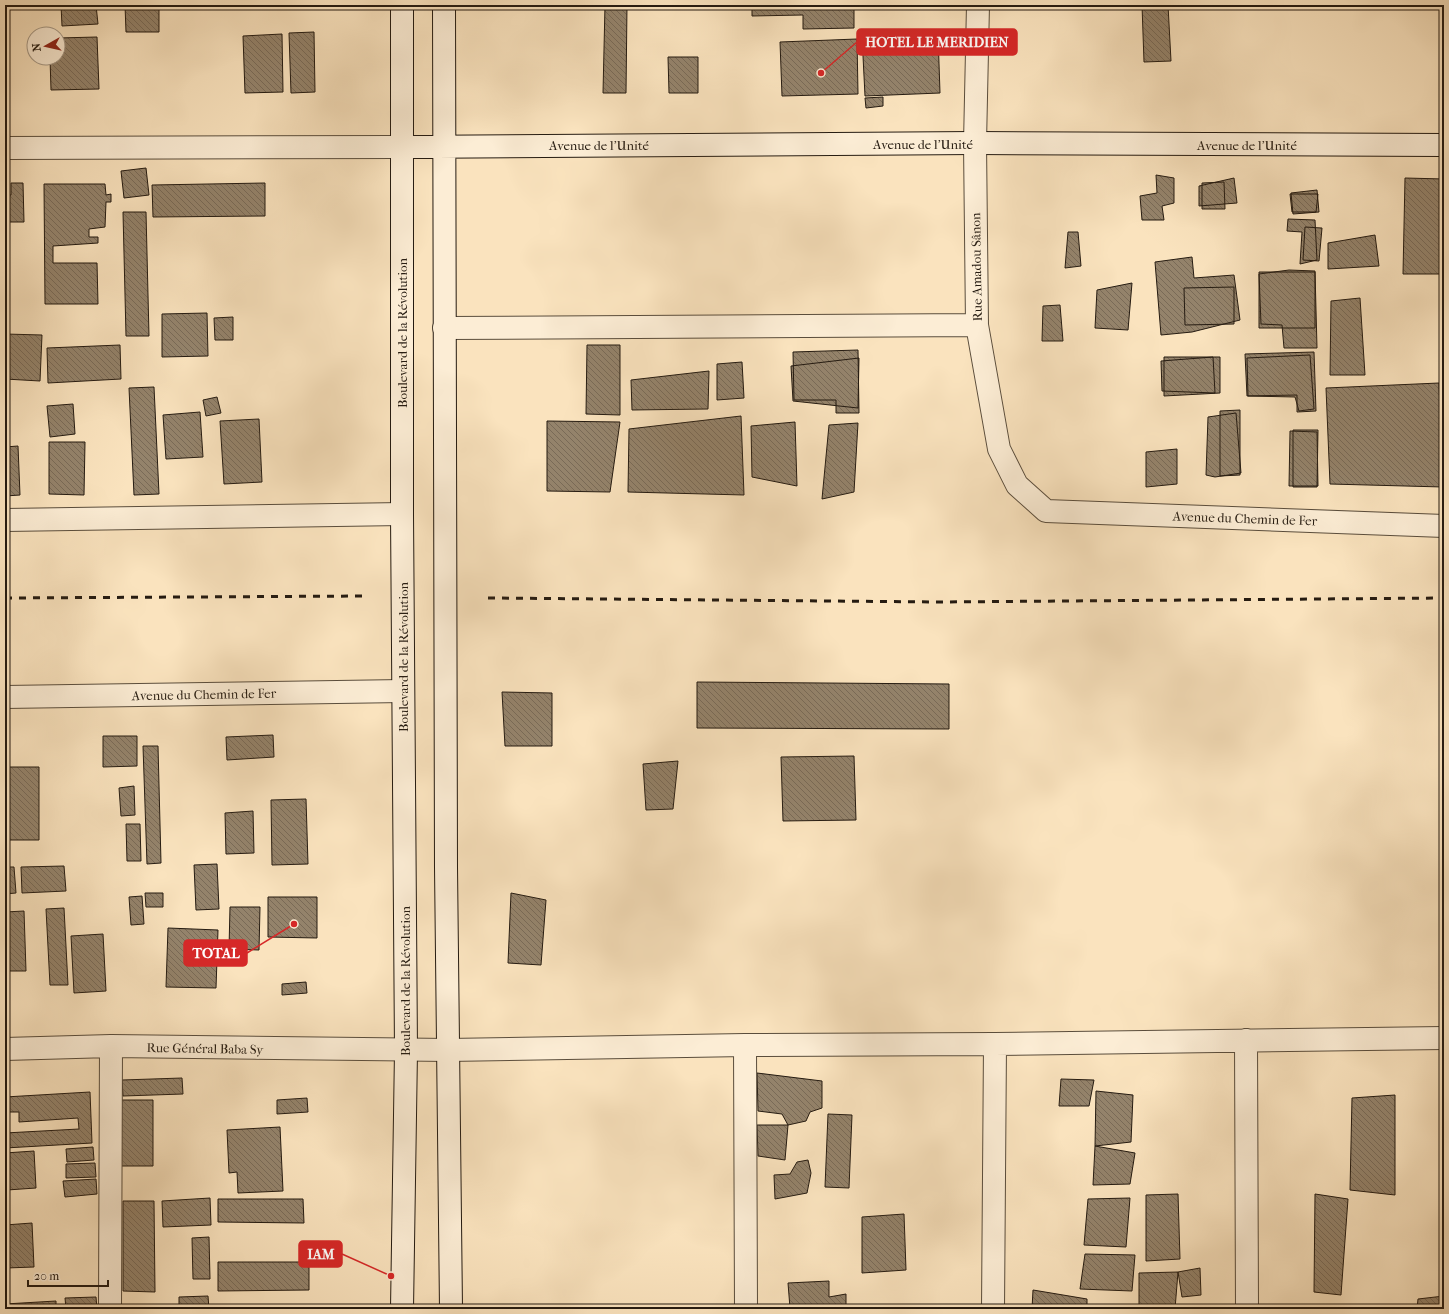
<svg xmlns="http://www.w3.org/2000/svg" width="1449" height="1314" viewBox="0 0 1449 1314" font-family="'IM FELL French Canon',serif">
<defs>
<pattern id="building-back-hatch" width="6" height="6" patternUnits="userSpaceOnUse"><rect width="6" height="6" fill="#94836b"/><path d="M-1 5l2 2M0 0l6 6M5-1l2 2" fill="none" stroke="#796a57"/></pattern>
</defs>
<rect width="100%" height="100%" fill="#fae3be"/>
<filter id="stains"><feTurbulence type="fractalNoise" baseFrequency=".005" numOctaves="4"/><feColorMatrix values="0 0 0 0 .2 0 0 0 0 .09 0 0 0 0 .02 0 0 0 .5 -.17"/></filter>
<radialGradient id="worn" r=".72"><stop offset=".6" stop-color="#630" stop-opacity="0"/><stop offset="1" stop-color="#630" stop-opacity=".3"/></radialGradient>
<path fill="url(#building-back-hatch)" stroke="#251b11" d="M61,5H96L98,24L62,26Z
M125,5H159V32H126Z
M605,5H627L626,93H603Z
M752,5H854V28L803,29V15L752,16Z
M1142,5H1168L1171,61L1144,62Z
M314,32L315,92L291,93L289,33Z
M282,34L283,92L245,93L243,36Z
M938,34L940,93L865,96L862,36Z
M97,37L99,89L51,90L50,58H58V38Z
M857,39L858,94L782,96L780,42Z
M668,57H698V93H669Z
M883,97V106L866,108L865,98Z
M146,168L149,195L124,198L121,171Z
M1156,175L1174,178V203L1162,206L1164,220H1142L1140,196L1157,193Z
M1234,178L1237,203L1199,206V186Z
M1405,178L1444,179V274H1403Z
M1224,182L1225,209H1202V183Z
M11,183H23L24,222H5V195H11Z
M265,183V216L153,217L152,185Z
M44,184H105L106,195L111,194V202H106L105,227L89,229V237H98V243L53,246V263H97L98,304H45Z
M1317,190L1319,212L1293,214L1291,193Z
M1290,194H1318L1316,212H1292Z
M123,212H146L149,336H126Z
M1288,219L1315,220L1317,260L1300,264L1302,232L1287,231Z
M1305,227L1322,228L1319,261L1303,260Z
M1068,232H1078L1081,266L1065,268Z
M1375,235L1379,266L1328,269V243Z
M1192,257L1194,278L1234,275L1240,320L1192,332L1161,335L1155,262Z
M1289,270L1315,271L1317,348H1284L1282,325L1261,324L1259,274Z
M1259,272H1315V328H1259Z
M1132,283L1128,330L1095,328L1097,290Z
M1234,287V324L1185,325L1184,288Z
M1360,298L1365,375H1330L1331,301Z
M1060,305L1063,341H1042L1043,306Z
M207,313L208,356L162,357V314Z
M233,317V340H215L214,318Z
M5,334L42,335L40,381L5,379Z
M120,345L121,379L48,383L47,348Z
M587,345H620V415L586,414Z
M858,350L859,413H836V400H794L793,352Z
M1314,352L1316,411L1297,412V395L1247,396L1245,354Z
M1310,355L1314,409L1299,411L1295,397L1248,396L1247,358Z
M1164,357H1220V393L1164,396Z
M1213,357L1215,393L1162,391L1161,361Z
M859,358L858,408L793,401L791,366Z
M742,362L744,398L717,400V364Z
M709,371L708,409L632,410L631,380Z
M1439,383L1443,487L1330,484L1326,388Z
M154,387L159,494L134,495L129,388Z
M217,397L221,413L206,416L203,400Z
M73,404L75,434L50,437L47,406Z
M1240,410V475L1220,476V411Z
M200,412L203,457L166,459L163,415Z
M1236,413L1241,473L1215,477L1206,475L1208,417Z
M741,416L744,495L628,492L629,429Z
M259,419L262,482L224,484L220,421Z
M547,421L620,422L610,492L547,491Z
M795,422L797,486L752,477L751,426Z
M858,423L854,492L822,499L829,425Z
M1293,430H1318L1317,487H1293Z
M1290,431L1317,432L1318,486H1289Z
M49,442H85L84,495L49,494Z
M18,446L20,495L5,496V447Z
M1177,449V484L1146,487V452Z
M697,682L949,684V729L697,728Z
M502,692L552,693V746H505Z
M273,735L274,757L227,760L226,737Z
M103,736H137V766L103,767Z
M143,746H158L161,863L147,864Z
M854,756L856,820L783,821L781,757Z
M678,761L673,809L646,810L643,764Z
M5,767H39V840H5Z
M134,786L135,815L121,816L119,788Z
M306,799L308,864L272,865L271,800Z
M253,811L254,853L226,854L225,813Z
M126,824H140L141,861H127Z
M217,864L219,909L196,910L194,865Z
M64,866L66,891L22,893L21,867Z
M5,867H14L16,893L5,894Z
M145,893H163V907H146Z
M511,893L546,900L541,965L508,963Z
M142,896L144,924L131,925L129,897Z
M268,897H317V938L268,937Z
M230,907H260L259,950L229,949Z
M64,908L68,985H50L46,909Z
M24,911L26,971H5V912Z
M168,928L218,930L216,988L166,987Z
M103,934L106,991L74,993L71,936Z
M306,982L307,993L282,995V984Z
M757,1073L822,1081V1108L810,1112L806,1121L788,1125L782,1114L758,1111Z
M182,1078L183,1094L123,1096L122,1080Z
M1061,1079L1094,1080L1089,1106H1059Z
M1096,1091L1133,1095L1131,1142L1095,1146Z
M90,1092L92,1143L5,1148V1133L79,1129L78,1118L19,1122V1112H5V1097Z
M1395,1095V1195L1350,1190L1352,1098Z
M307,1098L308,1112L277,1114V1100Z
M117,1100H153V1166H118Z
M828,1114L852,1115L849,1188L825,1187Z
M757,1125H788L785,1160L758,1156Z
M280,1127L283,1191L238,1193L237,1172L229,1173L227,1130Z
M1095,1146L1135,1153L1130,1184L1093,1185Z
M93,1147L94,1160L67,1162L66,1149Z
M34,1151L36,1188L7,1190L5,1153Z
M808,1160L811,1173L807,1193L775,1199L774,1175L790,1174L797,1162Z
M95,1163L96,1177L66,1178V1164Z
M96,1179L97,1194L65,1197L63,1181Z
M1178,1194L1180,1259L1146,1261V1195Z
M1315,1194L1348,1199L1341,1295L1314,1292Z
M210,1198L211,1225L163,1227L162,1201Z
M1130,1198L1126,1247L1084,1245L1088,1199Z
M218,1199H303L304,1223L218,1222Z
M123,1201H154L155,1292L123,1291Z
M904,1214L906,1270L862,1273V1217Z
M32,1223L34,1267L6,1268L5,1225Z
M209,1237L210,1279H193L192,1238Z
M1085,1254L1135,1255L1132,1291L1080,1289Z
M218,1262H309V1290L218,1291Z
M1200,1268L1201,1295L1182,1297L1178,1272Z
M1178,1272L1175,1309H1139V1273Z
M829,1281V1297L846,1294V1309H822V1306L790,1308L788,1283Z
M1033,1290L1087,1299V1309H1032Z
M208,1296L209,1309H179V1297Z
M1444,1296V1309H1417L1418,1299Z
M96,1297L97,1309H66L65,1298Z
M56,1301V1309H5V1304Z
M784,1307V1309H761V1308Z"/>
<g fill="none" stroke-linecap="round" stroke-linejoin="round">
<defs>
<path id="minor" d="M978,5L975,143L977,325L999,449L1017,485L1046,511L1444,526
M5,148L401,147
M444,328L977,325
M5,520L402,514
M5,697L403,691
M1246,1040L1247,1309
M745,1045L746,1309
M5,1049L111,1046L448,1050L745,1045L995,1044L1444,1038
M110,1309L111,1046
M993,1309L995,1044"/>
<path id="secondary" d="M444,5L446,867L451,1309
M401,147L975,143L1444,145
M402,1309L406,1051L402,514V5"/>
</defs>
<use href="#minor" stroke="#5a4d3c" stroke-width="24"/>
<use href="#secondary" stroke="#251b11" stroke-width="24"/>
<use href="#minor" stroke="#fcedd5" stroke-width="22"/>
<use href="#secondary" stroke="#fcedd5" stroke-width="22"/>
<path stroke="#251b11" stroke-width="3" stroke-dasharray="7 7" stroke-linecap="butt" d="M5,598L366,596
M488,598L941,602L1444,598"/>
</g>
<g text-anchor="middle" stroke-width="4" stroke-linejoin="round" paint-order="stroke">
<g font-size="13" fill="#251b11" stroke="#fcedd5">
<text x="923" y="149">Avenue de l'Unité</text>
<text x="599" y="150">Avenue de l'Unité</text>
<text x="1247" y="150">Avenue de l'Unité</text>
<text transform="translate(976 267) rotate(-91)" y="5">Rue Amadou Sânon</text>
<text transform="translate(402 333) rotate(-90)" y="5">Boulevard de la Révolution</text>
<text transform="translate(1245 518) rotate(2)" y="5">Avenue du Chemin de Fer</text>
<text transform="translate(403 657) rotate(-90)" y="5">Boulevard de la Révolution</text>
<text transform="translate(204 694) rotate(-1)" y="5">Avenue du Chemin de Fer</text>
<text transform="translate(405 981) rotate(-90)" y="5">Boulevard de la Révolution</text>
<text transform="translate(205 1048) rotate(1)" y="5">Rue Général Baba Sy</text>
</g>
</g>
<path fill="none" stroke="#d62828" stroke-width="1.5" d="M821 73L857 42M294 924L247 953M391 1276L342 1254"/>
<g fill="#d62828" stroke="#fcedd5" stroke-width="1.5">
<circle cx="821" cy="73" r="4"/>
<circle cx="294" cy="924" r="4"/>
<circle cx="391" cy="1276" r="4"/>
</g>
<g fill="#d62828" stroke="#d62828" stroke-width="1.5">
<rect x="857" y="29" width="160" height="26" rx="4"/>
<rect x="184" y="940" width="63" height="26" rx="4"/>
<rect x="299" y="1241" width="43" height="26" rx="4"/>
</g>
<g font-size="14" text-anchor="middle" font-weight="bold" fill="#fff">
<text x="937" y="47">HOTEL LE MERIDIEN</text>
<text x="216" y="958">TOTAL</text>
<text x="321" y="1259">IAM</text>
</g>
<rect width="1449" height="1314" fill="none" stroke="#fae3be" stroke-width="20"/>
<rect x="6" y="6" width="1437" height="1302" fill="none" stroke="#251b11" stroke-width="2"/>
<rect x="10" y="10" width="1429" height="1294" fill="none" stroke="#251b11"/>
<g transform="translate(46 46) rotate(262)"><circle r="19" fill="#fcedd5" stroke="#a69987"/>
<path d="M0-3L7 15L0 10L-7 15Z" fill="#8f2418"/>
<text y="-6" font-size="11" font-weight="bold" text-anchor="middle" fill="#251b11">N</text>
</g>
<path d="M28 1280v6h80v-6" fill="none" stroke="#251b11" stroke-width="2"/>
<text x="34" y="1280" font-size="12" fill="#251b11" stroke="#fcedd5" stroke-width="3" paint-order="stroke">20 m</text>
<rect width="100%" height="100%" filter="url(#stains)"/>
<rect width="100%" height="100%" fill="url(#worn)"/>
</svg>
